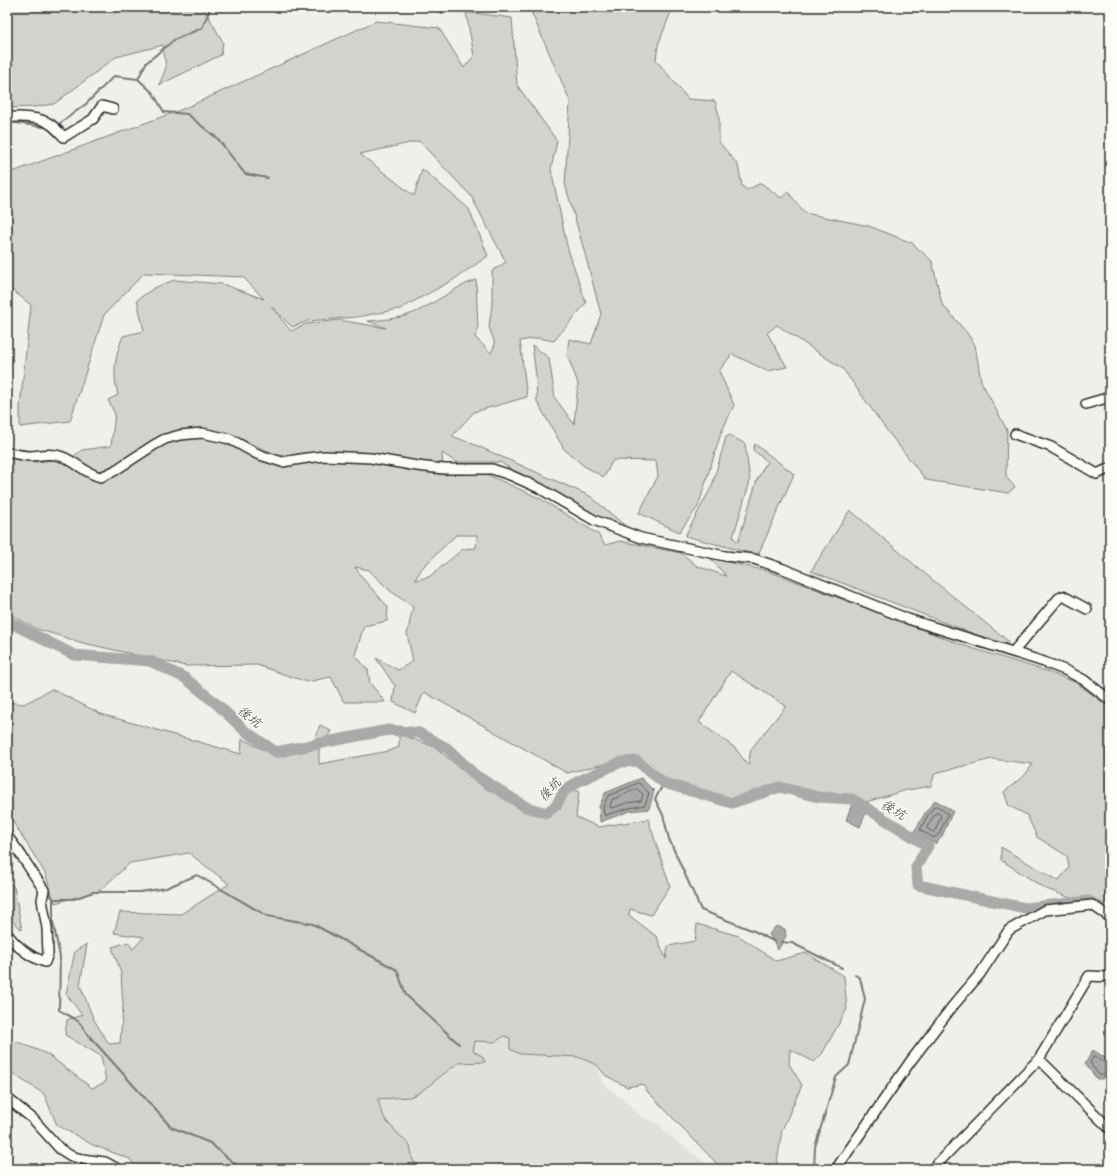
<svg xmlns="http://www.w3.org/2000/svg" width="1117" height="1176" viewBox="0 0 1117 1176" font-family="Pangolin,'LXGW WenKai TC',sans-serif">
<rect width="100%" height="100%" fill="#f0efeb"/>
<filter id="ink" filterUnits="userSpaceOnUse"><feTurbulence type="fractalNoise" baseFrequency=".025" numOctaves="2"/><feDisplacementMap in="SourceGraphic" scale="8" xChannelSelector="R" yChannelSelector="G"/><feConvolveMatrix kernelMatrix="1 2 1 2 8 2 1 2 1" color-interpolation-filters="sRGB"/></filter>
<g filter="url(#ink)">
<path fill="#e1e0dc" d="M504,1036L510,1037L520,1054L578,1057L597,1065L602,1082L643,1117L659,1124L665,1132L714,1169H423L413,1161L410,1146L387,1122L381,1111L378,1099L410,1097L419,1093L458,1063L484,1062L482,1056L473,1051L475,1041L495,1042Z"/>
<path fill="#d3d2cf" stroke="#7f7e7d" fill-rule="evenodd" d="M7,7H33L39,9L43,7H203L223,42L221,55L159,85L166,68L163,45L116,57L54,104L34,107L7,108Z
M529,7H675L672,9L658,45L656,60L688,99L715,101L719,115V142L738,165L742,186L747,190L761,183L781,198L788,192L805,213L869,226L912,243L932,261L942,304L967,333L975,345L981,381L1007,430L1006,477L1015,487L1008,493L926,480L888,432L843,369L777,325L767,333L787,367L767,371L732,354L719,371L734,405L721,433L698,507L679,532L639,513L658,476L656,461L613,460L604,477L584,466L564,449L537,402L536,375L532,345L549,358L555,398L574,424L578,383L567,355L569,339L591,344L601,314L582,243L565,184L570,101Z
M466,12L512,18L517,85L557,141L551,169L567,246L586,303L554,341L538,338L520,341L527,397L474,412L452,436L473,444L590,496L629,529L608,525L536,485L500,462H456L442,453L443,467L376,457L284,458L226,433L187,431L103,473L97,472L73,457L82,450L111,446L115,414L108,400L118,395C112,373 115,357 123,336L144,331L137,300L154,288L174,280L222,284L264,299L243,277L144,273L104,315L70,421L20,427V406L31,305L7,286V174L183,109L376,21L439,28L464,68L474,56ZM419,141L471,196L506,262L492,271V304L489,327L495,344L491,353L475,337L478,330L476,280C451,288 431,308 405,316C394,319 380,320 368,321L386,328L339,320L306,324L291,331L271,306L292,327L308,321L357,317L400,309L453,280L488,256L469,209L422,169L414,196L360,154Z
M205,435L259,458L357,460L445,475L475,471L488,475L539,498L598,534L605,545L620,541L681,553L697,566L726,576L710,558L768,571L965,646L1046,671L1077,683L1110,708V913L1044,888L1001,860V847L1058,881L1069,868L1067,856L1037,837L1027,815L1009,806L1004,792L1025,775L1033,764L992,759L935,773L931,786L907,790L866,802L761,790L740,802C701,792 661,785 629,758L567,773L424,692L415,713L393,702L395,686L376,658L398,670L413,661L407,634L413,607L389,590L369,570L355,567L364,580L388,607L387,621L364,626L355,655L368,670L370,683L385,702H344L331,677L307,682L257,665L186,666L83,643L37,629L7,613V457L36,462L63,459L92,478L164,444L181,438ZM456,535H477L476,548L463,549L429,577L415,580L422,568ZM731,671L786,706L751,749L748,765L735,748L699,722Z
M730,435L745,444L750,481L733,537L738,542L757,480L767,461L753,450L755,444L794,474L758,555L685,536L712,486L726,437Z
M850,510L923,572L1009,642L1002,645L811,571Z
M52,689L101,714L241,754L242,739L278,757L302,751L315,740L320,725L331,731L319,750V764L389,751L399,747V734L435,747L483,787L536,813L560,809L567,790L579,791L576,817L599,827L648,819L670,886L651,915L630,909L629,915L657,937L666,959L668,946L695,941L697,924L739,936L776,961L806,953L844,976L847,1009L822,1054L814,1062L790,1049L789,1064L802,1085L782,1130L776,1169H722L647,1091L643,1084L627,1087L605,1075L597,1065L578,1057L520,1054L510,1049V1038L504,1036L495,1042L475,1041L473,1051L482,1056L485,1062L458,1063L419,1093L410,1097L378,1099L381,1111L387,1122L410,1146L413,1161L423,1169H137L130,1159L93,1145L57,1125L44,1094L7,1070V1044L18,1042L47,1054L92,1088L106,1082L101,1056L65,1035L67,1020L82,1015L66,994L75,951L87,944L80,985L94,1020L109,1044L120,1043L123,1007L121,973L112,947L128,942L133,949L144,937L114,933L120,912L181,914L229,884L189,853L130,863L99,891L55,903L45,873L7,812V702L24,704Z
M7,881L14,887L22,930L7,916Z"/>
<path fill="#aaa9a7" stroke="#777775" d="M641,778L654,791L649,809L630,811L600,822L599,807L605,793Z
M935,800L953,811L942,836L936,844L914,832L925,813Z
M853,801L867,810L860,827L846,820Z
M776,926L785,929L786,936L778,950L769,934Z
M1093,1050L1110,1061V1074L1105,1079H1097L1085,1064Z"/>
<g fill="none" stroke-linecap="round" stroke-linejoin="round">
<path stroke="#5e5d5d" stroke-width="1" d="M639,783L649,793L645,805L629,808L606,815H604L603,807L608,796Z
M637,789L643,794L641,801L627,803L612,808L610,807L612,800Z
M935,806H937L948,814L939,834L934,838L920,830L928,815Z
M936,813H938L941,816L935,831L933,832L928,829L927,828Z
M1110,1064H1107L1095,1057H1093L1090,1063L1099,1075H1103L1107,1072H1110"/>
<path stroke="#777775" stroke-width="2" d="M435,7L442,13
M138,79L153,93L164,112L187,114L218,139L245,174L268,178
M10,122L50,128
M59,124L86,104L114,76L138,79L146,63L174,40L202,28L210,9L212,7
M664,783L655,799L663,815L669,839L701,910L754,931L775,942
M7,828L24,850L32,864
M48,890L53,899H74L93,892H140L166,888L197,875L267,916L313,924L397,970L406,995L459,1044
M53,899V922L60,957L59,1010L78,1021L90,1037L171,1127L210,1143L241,1169
M781,942L792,943L842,968
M814,1169L815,1147L836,1077L849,1065L865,999L860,978L855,975"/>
<path stroke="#aaa9a7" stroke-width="11" d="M7,621L74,655L150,661L185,678L218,705L245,731L276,752L388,730L419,733L447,748L475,775L526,807L547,813L557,804L565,790L579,781L621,762L637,761L664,783L732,803L780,787L818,797L852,799L928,846L916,867L918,885L1025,908L1089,901L1102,908"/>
<defs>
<path id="minor" d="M7,118C18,116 41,117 50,124C55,127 60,133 64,137L93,119L102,106L113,109
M1086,404L1110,397
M1015,434L1051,447L1097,474L1110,468
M7,452C15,454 24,456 32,456C41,455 51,453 60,456C75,460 85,474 101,477L114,471L154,445L165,439L180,435L202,433L230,439L257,454L282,462L307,458L324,456L371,458L417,466L444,469H492L510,475L539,488L594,520L641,538L725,556L754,559L781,568L908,619L1044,662L1067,671L1084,680L1110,700
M1013,652L1059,598L1063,596L1087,609
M7,836L19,852L44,890L42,900L47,928L48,954L45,962C30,957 17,947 7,934
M1039,1059L1110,1129
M7,1098L33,1119L60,1149L71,1156L82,1159L105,1162L118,1169
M836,1169L910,1062L952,1007L980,974L1009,930L1045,910L1092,905L1110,917
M932,1169L1039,1059L1089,976L1110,977"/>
</defs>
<use href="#minor" stroke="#2b2b2b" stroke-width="12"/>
<use href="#minor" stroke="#fdfcf7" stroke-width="9"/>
</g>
</g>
<g text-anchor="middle" stroke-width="3" stroke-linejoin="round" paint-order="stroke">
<g font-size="13" font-style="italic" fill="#575756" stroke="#fdfcf7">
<text transform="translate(250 716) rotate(39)" y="5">後坑</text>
<text transform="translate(549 789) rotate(-47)" y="5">後坑</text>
<text transform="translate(894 809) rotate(32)" y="5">後坑</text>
</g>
</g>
<rect width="1117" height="1176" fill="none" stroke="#fdfcf7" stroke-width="24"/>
<rect x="12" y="12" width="1093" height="1152" fill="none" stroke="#2b2b2b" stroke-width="1.5" filter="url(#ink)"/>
</svg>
